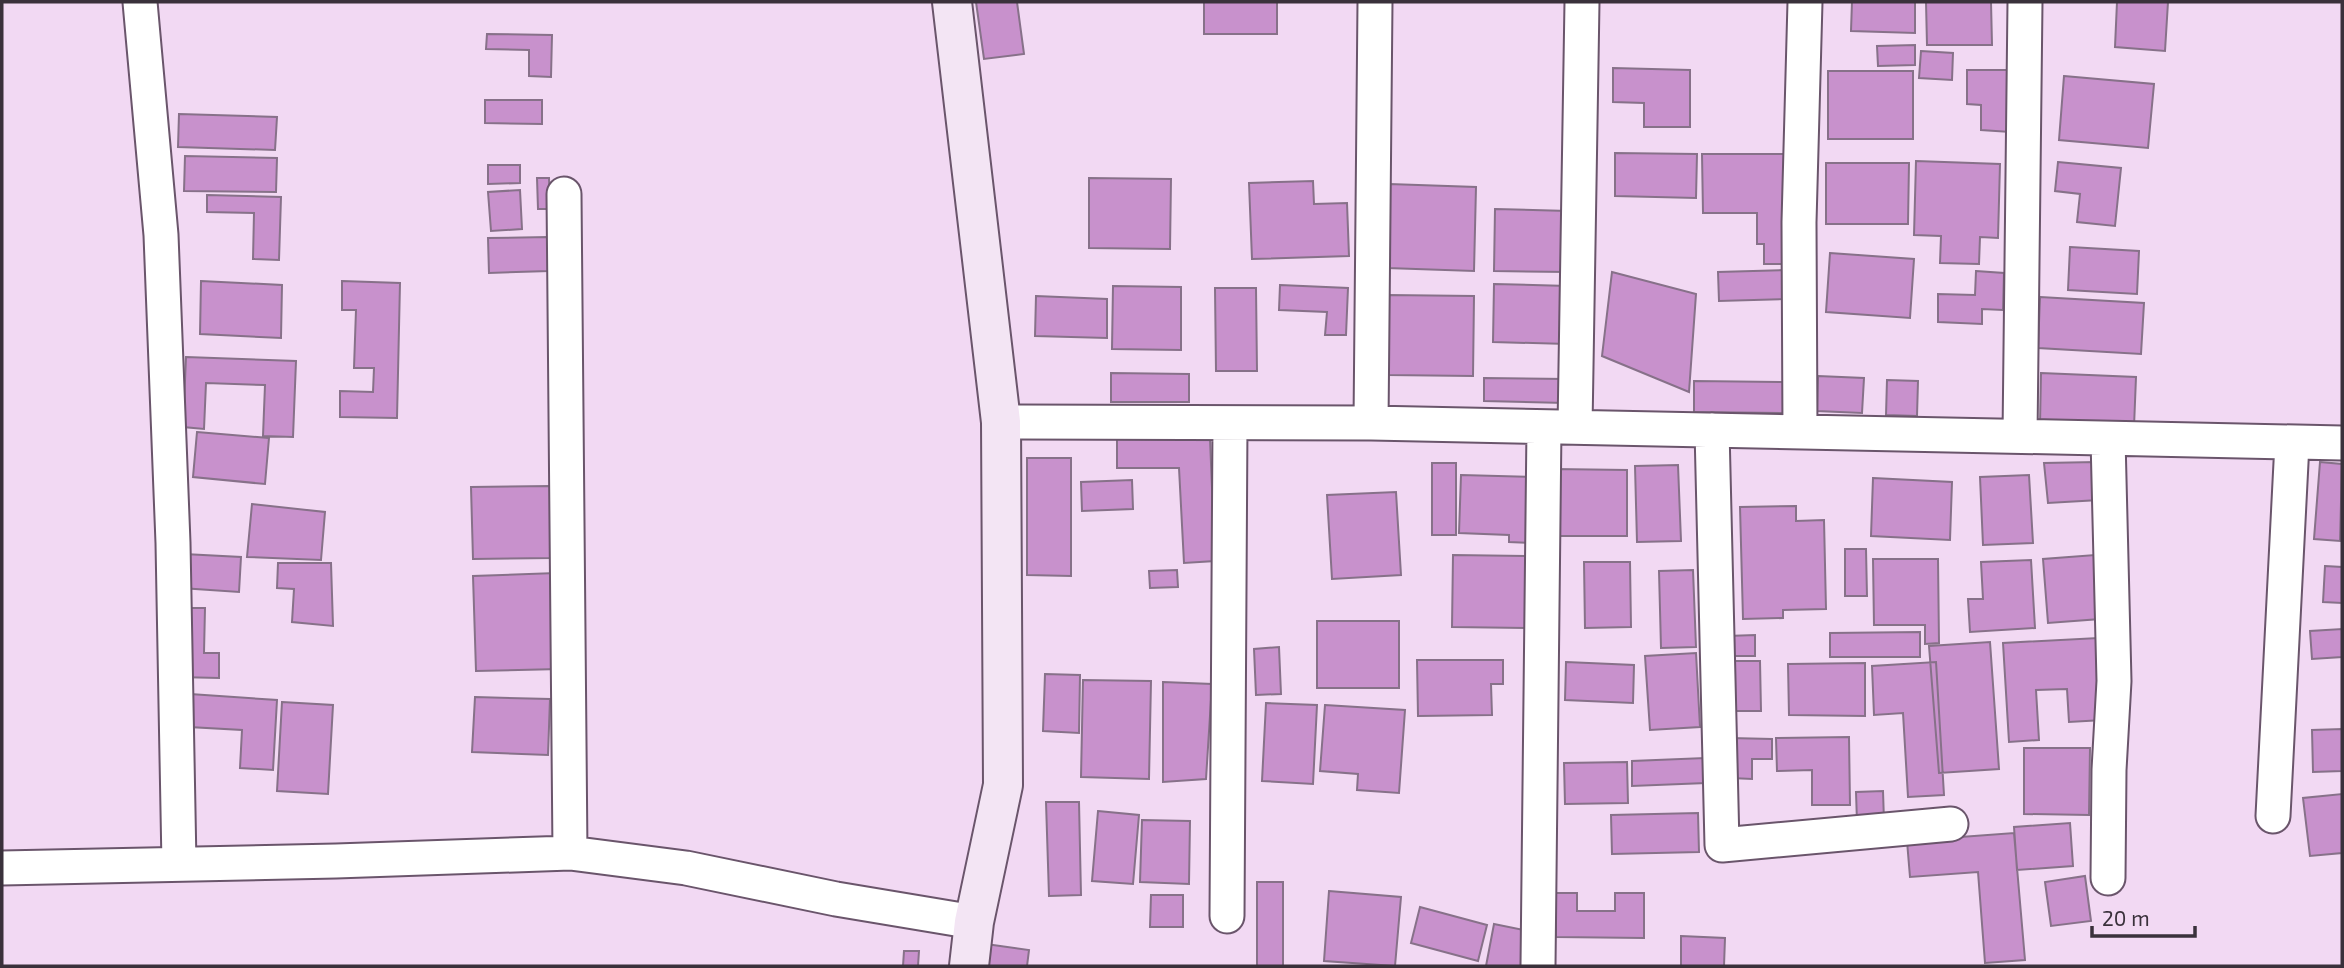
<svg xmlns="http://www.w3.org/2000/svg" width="2344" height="968" viewBox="0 0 2344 968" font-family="'Exo 2',sans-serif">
<rect width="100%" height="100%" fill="#f2d9f3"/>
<path fill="#c891cc" stroke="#877189" stroke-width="2" d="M976,2H1017L1024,54L984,59Z
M1204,2H1277V34H1204Z
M1852,2H1915V33L1851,31Z
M1926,2H1991L1992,45H1927Z
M2117,2H2168L2165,51L2115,47Z
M487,34L552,35L551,77L529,76V50L486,49Z
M1915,45V65L1878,66L1877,46Z
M1921,51L1953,53L1952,80L1919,78Z
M1613,68L1690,70V127H1644V103L1613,102Z
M1967,70H2010V132L1981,130V105L1967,104Z
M1828,71H1913V139H1828Z
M2064,76L2154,84L2148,148L2059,140Z
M485,100H542V124L485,123Z
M179,114L277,117L275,150L178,147Z
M1615,153L1697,154L1696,198L1615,196Z
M1702,154H1784L1785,264H1764V244H1757V213H1703Z
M185,156L277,158L276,192L184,191Z
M1916,161L2000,164L1998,238L1980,237L1979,264L1940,263L1941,236L1914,235Z
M2058,162L2121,168L2115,226L2077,222L2080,194L2055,191Z
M1826,163H1909L1908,224H1826Z
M488,165H520V183L488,184Z
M537,178H549L550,209H538Z
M1089,178L1171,179L1170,249L1089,248Z
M1313,181L1314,204L1347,203L1349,256L1252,259L1249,183Z
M1389,184L1476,187L1474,271L1387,268Z
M520,190L522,229L491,231L488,192Z
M207,195L281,197L279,260L253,259L254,213L207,212Z
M1495,209L1568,211L1567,272L1494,271Z
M548,237L549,271L489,273L488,238Z
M2070,247L2139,251L2137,294L2068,290Z
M1830,253L1914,259L1910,318L1826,312Z
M1785,270L1786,299L1719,301L1718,272Z
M1976,271L2004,273L2003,310L1982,309V324L1938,322V294L1975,295Z
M1612,272L1696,294L1689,392L1602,356Z
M201,281L282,285L281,338L200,334Z
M342,281L400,283L397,418L340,417V391L373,392L374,368H354L356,310H342Z
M1494,284L1568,286L1567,344L1493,342Z
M1280,285L1348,288L1346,335H1325L1327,312L1279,310Z
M1113,286L1181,287V350L1112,349Z
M1215,288H1256L1257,371H1216Z
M1388,295L1474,296L1473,376L1388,375Z
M1036,296L1107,299V338L1035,336Z
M2040,297L2144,303L2141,354L2038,348Z
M186,357L296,361L293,437L263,436L265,385L206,383L204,429L183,427Z
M1111,373L1189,374V402H1111Z
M2041,373L2136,377L2134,427L2040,424Z
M1818,376L1864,378L1862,413L1817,411Z
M1484,378L1566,379L1565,403L1484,401Z
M1887,380L1918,381L1917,416L1886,415Z
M1694,381L1784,382V413L1694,412Z
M197,432L269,438L265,484L193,477Z
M1117,439H1210L1215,561L1184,563L1179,468H1117Z
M1027,458H1071V576L1027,575Z
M2096,462L2099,500L2048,503L2044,463Z
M2320,462L2342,464L2340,541L2314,539Z
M1432,463H1456V535H1432Z
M1678,465L1681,541L1637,542L1635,466Z
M1554,469L1627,470V536H1554Z
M1461,475L1538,477L1536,543L1509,542V535L1459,533Z
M2029,475L2033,543L1983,545L1980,477Z
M1873,478L1952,482L1950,540L1871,536Z
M1132,480L1133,509L1082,511L1081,482Z
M550,486L552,558L473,559L471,487Z
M1396,492L1401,575L1332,579L1327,495Z
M252,504L325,512L321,560L247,557Z
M1796,506V521L1824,520L1826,609L1783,610V618L1743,619L1740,507Z
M1845,549H1866L1867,596H1845Z
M184,554L241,557L239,592L181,588Z
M1453,555L1532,556V628L1452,627Z
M2095,555L2100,619L2048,623L2043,559Z
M1873,559H1938L1939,643L1925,644V625H1874Z
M2031,560L2035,628L1970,632L1968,599H1983L1981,562Z
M1584,562H1630L1631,627L1585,628Z
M278,563H331L333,626L292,622L294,589L277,588Z
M2325,566L2342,567V603L2323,602Z
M1177,570L1178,587L1150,588L1149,571Z
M1693,570L1696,647L1661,648L1659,571Z
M556,573L560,669L476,671L473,576Z
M178,608H205L204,653H219V678L177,677Z
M1317,621H1399V688H1317Z
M2342,629V657L2312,659L2310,631Z
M1920,632V657H1830V633Z
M1755,635V656H1727V636Z
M2098,638L2103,720L2069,722L2067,689L2036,690L2039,740L2009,742L2003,643Z
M1990,642L1999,769L1939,773L1929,646Z
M1279,647L1281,694L1256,695L1254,649Z
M1696,653L1700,727L1650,730L1645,656Z
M1417,660H1503V684H1491L1492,715L1418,716Z
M1730,661H1760L1761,711H1730Z
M1566,662L1634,665L1633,703L1565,700Z
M1936,662L1944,795L1908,797L1903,713L1874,715L1872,666Z
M1865,663V716L1789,715L1788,664Z
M1045,674L1080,675L1079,733L1043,731Z
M1083,680L1151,681L1149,779L1081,777Z
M1163,682L1212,684L1206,779L1163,782Z
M190,694L277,700L273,770L240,768L242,730L189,727Z
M475,697L550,699L548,755L472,752Z
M282,702L333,705L328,794L277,791Z
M1266,703L1317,705L1313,784L1262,781Z
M1325,705L1405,710L1399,793L1357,790L1358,774L1320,771Z
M2342,729V771L2313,772L2312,730Z
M1849,737L1850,805H1812V770L1777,771L1776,738Z
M1730,738L1772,739V759H1752V779L1731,778Z
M2024,748H2090L2089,815L2024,814Z
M1705,758L1706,783L1632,786V761Z
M1627,762L1628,803L1565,804L1564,763Z
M1883,791L1884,821L1857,822L1856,792Z
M2342,794V853L2310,856L2303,798Z
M1046,802H1079L1081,895L1049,896Z
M1098,811L1139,815L1133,884L1092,881Z
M1698,813L1699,852L1612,854L1611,815Z
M1142,820L1190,821L1189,884L1140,882Z
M2070,823L2073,866L2017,870L2014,827Z
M2014,833L2025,960L1985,963L1978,872L1910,877L1907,841Z
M2085,876L2091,921L2051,926L2045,882Z
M1257,882H1283V966H1257Z
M1329,891L1401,897L1395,966L1324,961Z
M1556,893H1577V911H1615V893H1644V938L1556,937Z
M1151,895H1183V927H1150Z
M1420,907L1487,925L1478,961L1411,943Z
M1494,924L1529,931L1523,966H1486Z
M1681,936L1725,938L1724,966H1681Z
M986,944L1029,950L1027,966H983Z
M904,951H919L918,966H903Z"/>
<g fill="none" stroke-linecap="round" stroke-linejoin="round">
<defs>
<path id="street" d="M140,2L161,235L173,543L179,864
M564,194L570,853
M1001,422L1371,423L2342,443
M1371,423L1375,2
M1575,427L1582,2
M1712,430L1722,845L1951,824
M1800,432L1799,222L1805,2
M2020,436L2025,2
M2108,439L2114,681L2109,770L2108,878
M2273,816L2292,443
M2,868L336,861L570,853L686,868L836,899L974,922
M1227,916L1230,423
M1538,966L1544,427"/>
<path id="secondary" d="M952,2L1001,422L1003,785L974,922L969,966"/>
</defs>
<use href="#street" stroke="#6a556b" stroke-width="37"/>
<use href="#secondary" stroke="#6a556b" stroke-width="42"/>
<use href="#street" stroke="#fff" stroke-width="33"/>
<use href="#secondary" stroke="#f3e5f4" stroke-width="38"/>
</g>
<rect width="2344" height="968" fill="none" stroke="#3a313b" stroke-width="7"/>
<path d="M2092 926v10h103v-10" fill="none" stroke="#3a313b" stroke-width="3.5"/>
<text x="2102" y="926" font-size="21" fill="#3a313b" stroke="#f2d9f3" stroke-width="5" paint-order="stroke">20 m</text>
</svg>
